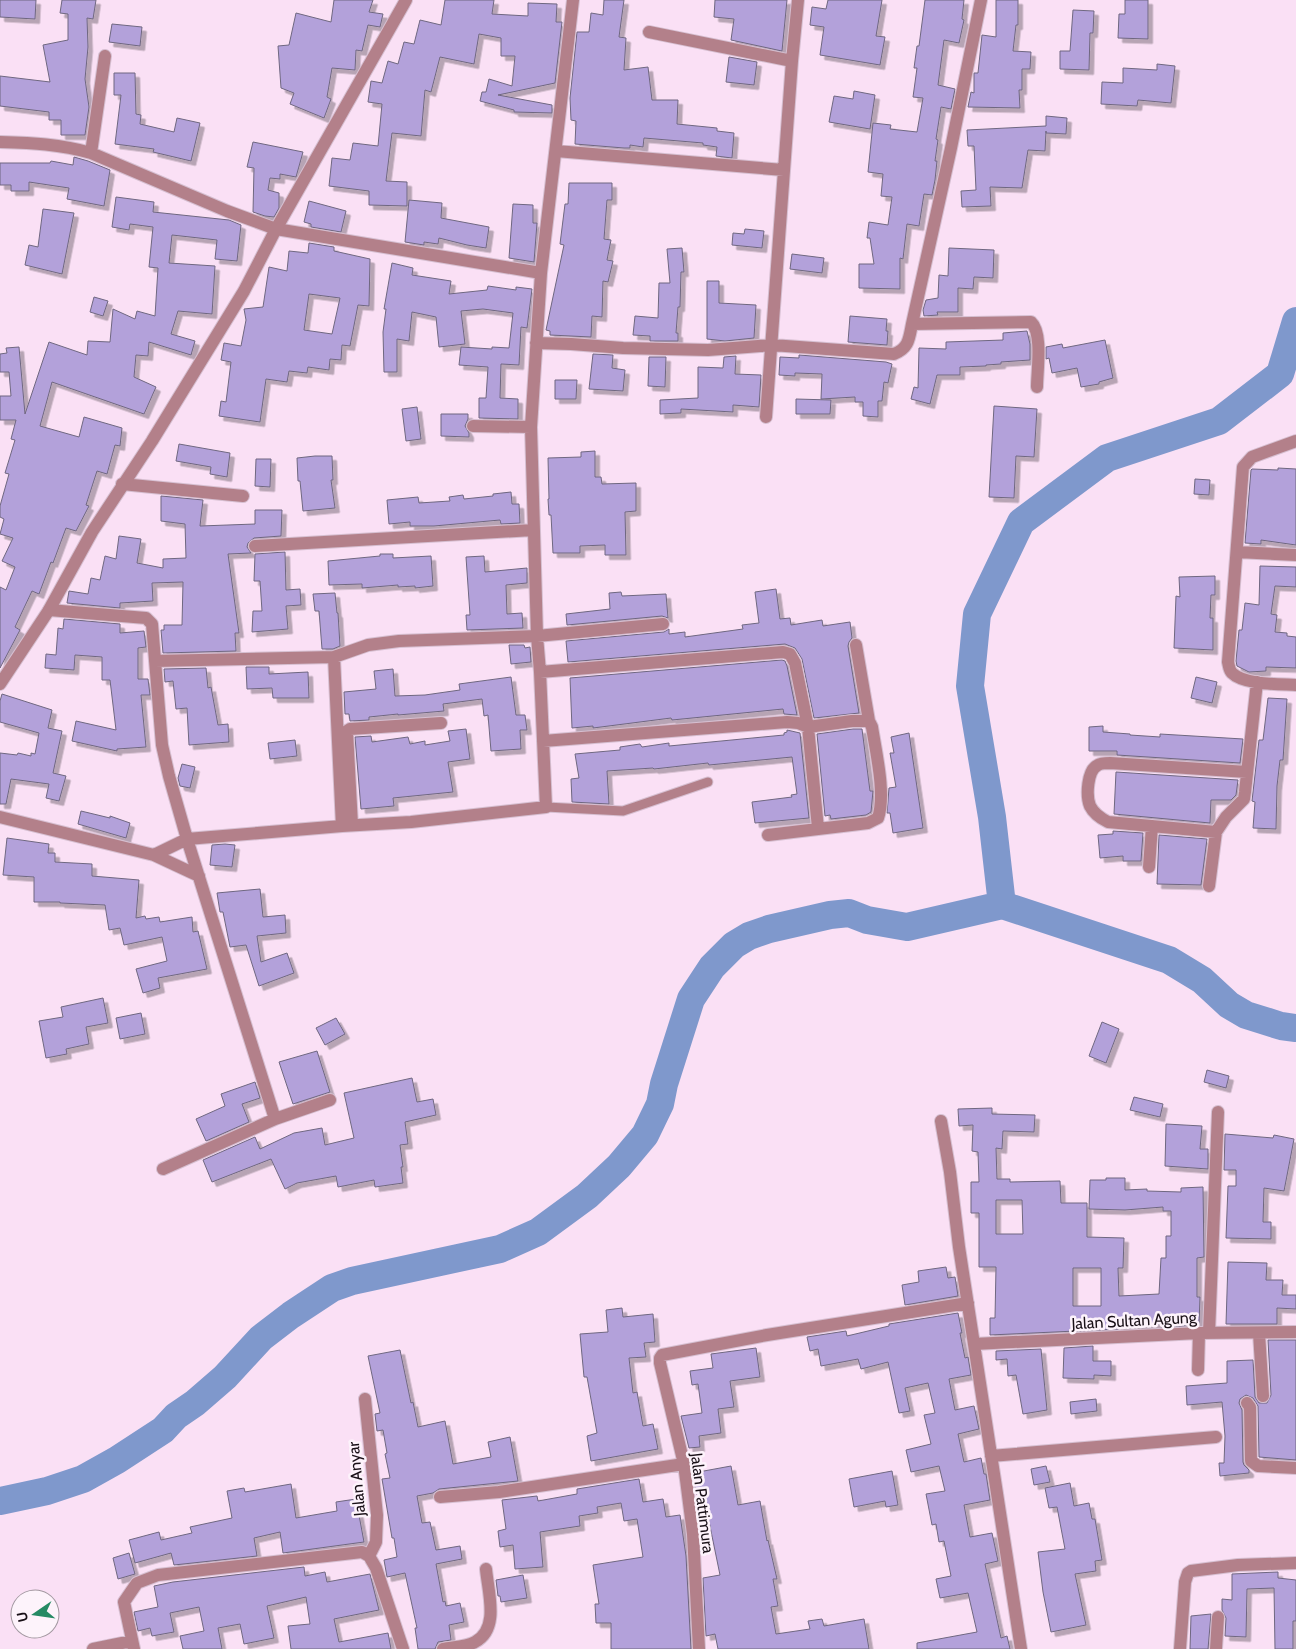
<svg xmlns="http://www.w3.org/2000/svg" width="1296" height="1649" viewBox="0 0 1296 1649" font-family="Cabin,sans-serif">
<defs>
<filter id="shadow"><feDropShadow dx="4.5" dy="4.5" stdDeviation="0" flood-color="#0004"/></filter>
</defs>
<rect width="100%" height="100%" fill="#fae0f5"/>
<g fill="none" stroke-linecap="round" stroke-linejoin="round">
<path stroke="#7f98cc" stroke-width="28" d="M1002,905L992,817L970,686L977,614L1021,522L1107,458L1219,421L1280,374L1296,321
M0,1501L47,1491L83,1479L117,1460L163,1430L176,1416L195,1403L225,1377L261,1338L291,1315L332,1288L352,1281L500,1249L538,1232L587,1196L619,1166L645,1135L660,1104L664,1084L691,999L712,967L734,945L749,936L769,929L830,915L849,913L867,920L907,927L1002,905L1169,960L1202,980L1229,1005L1246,1015L1281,1026L1296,1028"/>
</g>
<path fill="#b3a1da" stroke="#6f6780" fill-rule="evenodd" filter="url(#shadow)" d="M0,0H36L35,19L0,17Z
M62,0H96L93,19L87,18L88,47L85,79L89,107L85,135H61V120H49V112L0,106V76L50,82L43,45L68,40V14L60,13Z
M334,0H373L369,12L383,14L380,27L368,25L362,51L356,50L355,70L332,68L327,97L331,99L324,118L290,104L294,93L281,88L278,46L289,45L296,13L331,22Z
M445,0H494L492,14L528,16V3L557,4L556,22H562L555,83L498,95L552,105V113L514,112V110L480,101L482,92H486L489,79L512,86L515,56H501V38L479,34L474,64L440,57L431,92L425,90L421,136L392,133L386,181L407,182V206L369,205V191L329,186L332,158L350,160L353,143L378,146L382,104L368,102L371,81L382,83L388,61L398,64L404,42L414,44L420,20L441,25Z
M604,0H624L619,37L626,38L624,70L648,67L652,100H678L677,124L717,128V131L734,133L732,158L716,156L717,147L703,145V143L644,138L643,147L630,145V148H624L575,144L576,121L571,120L570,98L577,32H589L591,13L603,15Z
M715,0H787L782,51L731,40L734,19L714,17Z
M828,0H882L876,36L885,37L880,65L820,55L824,27L810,25L812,7L826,9Z
M925,0H964L962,19L964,20L959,43L944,40L938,85L955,89L951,109L941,107L936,139L938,140L935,161H937L935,180L932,195L924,194L919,226L907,224L903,259L900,258V289L859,288V264H874L870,238H867L869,222L888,225L892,197L881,196L883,174L868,172L873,123L891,125L890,129L917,132L923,98L913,97L917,68H914L917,46H919Z
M996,0H1018V25H1016L1013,51L1031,52L1030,69H1022V90H1019L1020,108L968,107L971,92L974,93V73H978L982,35L996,37Z
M1125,0H1148V39L1118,38L1119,14H1125Z
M1073,10L1094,11L1093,33H1090L1089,70L1060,69V51H1070Z
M112,24L142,27L140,46L109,42Z
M729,57L757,62L754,85L726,82Z
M1157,64L1175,66L1171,103L1138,100L1137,106L1101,104L1102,82L1123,83V68L1157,70Z
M114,73H135L136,114L141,115L140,124L174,132L177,118L200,123L191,161L153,152L154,149L115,144L121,95H114Z
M854,91L875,95L870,129L829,122L834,96L853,99Z
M1046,116L1067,118L1066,134L1046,133V131L1045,151L1028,150L1022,188L990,187L991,206L962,207L961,191L976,190L974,146H968L967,130L1046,126Z
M253,142L303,152L296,177L280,174V179L270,178L268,190L279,193V208L274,217L265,216L253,212L254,168L247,167Z
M74,157L88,161L110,170L104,206L67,199L69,188L29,182V191H11V185H0V163H50L51,161L73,165Z
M569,183H612V200H607L604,239L611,240L607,260L613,261L608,282L603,281L602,317L592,316L591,337L550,335V331L546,330L564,245L560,244L565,204H568Z
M116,197L154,202L153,212L229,220L241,225L237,261L215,259L217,240L172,235L169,263L215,266L212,314L178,311L171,334L195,341L191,355L149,342L148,356L136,355L134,377L156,387L144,414L52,382L40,426L79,437L84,417L122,428L120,446L115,445L107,474L97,471L86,505L89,506L76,531L66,528L53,563L51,562L39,594L32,591L15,627L20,630L0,668V587L6,590L15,567L2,561L13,538L0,534L4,519L0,517V506L9,474L5,473L15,440L11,439L16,420H0V396H11L9,372H0V354L7,353L6,348L19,347L25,414L49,342L87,355L88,341L110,342L113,309L135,319L137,311L155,316L158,268L149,267L153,227L130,224L129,230L112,227Z
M409,200L442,203L441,218L489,227L486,248L467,245L439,238L438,244L424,242V245L405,242Z
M309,201L346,211L341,232L311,227V224L304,222Z
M513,204L533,205V223H537L534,262L509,258Z
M43,209L74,213L62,274L25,265L29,245L38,247Z
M745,229L764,231L762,248L732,245L733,233L744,234Z
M309,243L334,247V251L370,259L369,306L358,305L350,346L342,345L341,360L330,359L329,370L308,367L307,373L289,371L287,382L266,379L260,422L219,416L221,401L226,402L231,362L221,360L224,343L241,346L246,320L244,309L263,307L269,267L287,271L289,251L308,253ZM309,294L340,298L332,334L304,330Z
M682,248L684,272H681L680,307H678L676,333H678V341H650V336L633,335L635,316L658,318L659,283H670L667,249Z
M949,248L994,250L993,278L974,277L973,289L958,288V312H937L938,315L924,316L923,310L926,300L938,298L939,275L948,276Z
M792,254L824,258L822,273L790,269Z
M392,263L413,268L412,275L451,281L449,294L487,290L488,286L516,290V287L532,289L527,328L521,327L519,365L501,364L500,398L518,399V419L479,418V398H486L488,367L459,365L461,347L492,349V347L509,348L513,313L483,309L461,311L465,344L439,347L436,317L412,312L409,341L397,339V372H384L383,332L386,309H384Z
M707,281H719V303L756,305L754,338L725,341L707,339Z
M94,297L108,301L103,316L90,312Z
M850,316L887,319L886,331H888L887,345L848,342Z
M1027,331L1030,344V360L1001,362V364L986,365V366L960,367V375H937L930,404L911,399L914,387L918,388L919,348L946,349V342L1003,340V333Z
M1105,340L1113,378L1099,382V384L1081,387L1077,368L1052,373L1049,358L1046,359V347L1062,344L1063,348Z
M593,354L613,355L612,368L625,370L623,391L589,389Z
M799,355L886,362L892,364L888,383L884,382L882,401H878V417L863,416V402H855V397L821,399L822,374L795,373V376L779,375L780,357L799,358Z
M736,356L735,374L761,375L759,407L733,405V412L681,409V413L660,414V400L698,398V367L723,368L724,357Z
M649,357H666L665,387L648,386Z
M555,380H577L576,399H555Z
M796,399L831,400L830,414H796Z
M994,406L1037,409L1034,457L1016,456L1014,498L989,497Z
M417,407L421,439L406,441L402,409Z
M441,414H468V419L465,426L469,433V437L441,436Z
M179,444L230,453L227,477L210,474L211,467L176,461Z
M595,451V477H601L602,484L636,483V511L625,512L626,555H605V545L580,546V553H553L551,515H549L548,499H549L548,458L581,457V452Z
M315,456H332L333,480H331L335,508L303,511L300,481H298L297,458Z
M256,459H271L270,487L255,486Z
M1278,468L1296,469V545L1261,540V544L1245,543L1251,470L1252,469L1278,470Z
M1195,479L1210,480L1209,495L1194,494Z
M511,492L512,504H519L520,523L501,524L500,520L434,526H410V522L389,524L387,500L418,497L419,503L450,501L449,497L463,495L464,499L493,496V494Z
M161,496L203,500L200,526L255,524V510H282L281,536L254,538L248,543L247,547L251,553L228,554L239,633H235L236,651L163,653L161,630H164V625H182L183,582L152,583L153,601L120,603V608L67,603L69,591L88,594L91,578L100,580L105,556L116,559L119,536L141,539L137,563L163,568V559L186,558L185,524L161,521Z
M285,552L286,590L300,589L301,605L286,606L288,629L252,632L253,611H262L260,581H254L255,554Z
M380,554H393V558L431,556L433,586L415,588V586L398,587V585L362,588V584L329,585L328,561L380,556Z
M484,556L485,572L527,568V583L506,585L507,614L522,613L523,628L467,630L466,615H470L466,557Z
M1260,566L1296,567V587L1275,586L1271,614L1277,615L1275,632L1287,633V636L1296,637V668L1266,667V671L1249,672L1237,666L1236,661L1239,630H1242L1245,603L1259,605Z
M1215,576V595H1211L1210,618H1213V650L1174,648L1176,596L1180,597L1179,577Z
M776,589L780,619L790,618L791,625L822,620L823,626L850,622L852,638L849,642L848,646L859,713L814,718L802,659L795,648L785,644L568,662L566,641L664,632L669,629V634L685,632V637L743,629L742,625L759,623L755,592Z
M621,592L622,596L666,594L668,618L662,616L567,625L566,614L610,609L609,593Z
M335,593L337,613H338L340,646L333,649H322L319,611H315L313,594Z
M64,619L120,624V633L144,631L146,647L138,648V679H148L150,695H141L146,747L117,749V751L72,741L76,721L116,730L110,680H102V657L75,655L74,670L45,668L46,654L56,655L58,628L63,629Z
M509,645H524L525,648L530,647L531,662L511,664Z
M782,660L785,661L787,666L797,715L784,714L783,709L672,720L671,718L593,728V726L572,728L570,678Z
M246,667H269V674L308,672L309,698H273L272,688L247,689Z
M206,668L208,688L211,687L218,725L228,724L229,742L189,745L187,708L176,709L173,681L165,682L164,669Z
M393,669L395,696L425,695L460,690L459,684L511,677L516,715H525L527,730H520L521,749L491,751L488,715L484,716L482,699L443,704L444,711L398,715V714L369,717V720L350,721L349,714H345L344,692L376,689L374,671Z
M1196,677L1217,682L1212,703L1191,698Z
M2,694L52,710L48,728L62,731L53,773L66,776L59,801L46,798L49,784L11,779L6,804H0V753L17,755L18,753L31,756V753L35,754L39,733L0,722V701Z
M1268,698L1287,699L1283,760H1280L1277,786L1276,829L1253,828L1255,802L1252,801L1259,740H1263Z
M1103,726V732L1130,734V735L1160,737V734L1243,739L1240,763L1117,755V751H1089V727Z
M466,729L470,759L448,762L453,792L393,798L394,806L361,809L355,737L371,736L372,742L408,737L410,744L425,741V745L450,741L448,731Z
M853,729H862L870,791H873L871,812L866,815L831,819L830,815L825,816L817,734Z
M787,730L800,733L809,818L755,823L752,802L792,797L791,795L797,794L792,757L709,765L708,763L654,769L653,768L607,771L609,804L572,802L571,779L579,778L575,754L620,750V747L640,744L642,747L669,743V746L784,735V733L787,732Z
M909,733L923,828L893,833L890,813H887L889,788L896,787L890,753H894L891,737Z
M295,740L297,756L270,759L268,743Z
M182,764L195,767L190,788L180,786L178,778Z
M1116,772L1238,780L1236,795L1231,800H1211L1210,823L1114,814Z
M81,811L110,818V816L130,823L126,838L78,824Z
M1113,831L1143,833L1141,861H1123V856L1100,858L1098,835L1113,834Z
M1159,835L1207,839L1201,885L1157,884Z
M7,838L49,844L48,853H55V862L92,864V876L139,880L136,918L145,916L146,919L159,917L160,922L192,917L193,932L198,931L207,969L158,978L160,988L143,993L136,969L167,961L162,937L124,945L120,928L109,930L105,905L60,903V902H34V877L3,875Z
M225,844L235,845L232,867L210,865L212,845Z
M260,889L263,917L285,915L286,933L257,936L261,962L287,953L294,973L259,986L246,945L230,947L223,912H220L217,893Z
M103,998L108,1023L86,1027L89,1044L66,1049L67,1054L46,1058L39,1021L63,1017L61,1007Z
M141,1013L145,1034L120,1039L116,1018Z
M336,1018L345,1034L325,1045L316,1028Z
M1102,1022L1119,1029L1106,1063L1089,1056Z
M317,1051L330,1092L293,1104L279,1062Z
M1207,1070L1229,1076L1226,1088L1204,1082Z
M412,1078L417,1102L433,1099L436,1115L405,1122L408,1144L400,1145L403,1167H401L403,1183L375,1187L374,1180L338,1187L336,1176L297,1183L285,1189L271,1159L212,1182L203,1160L255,1137L260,1149L294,1133L322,1128L325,1145L354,1138L344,1093Z
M255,1082L260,1098L242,1104L249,1122L206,1141L196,1119L225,1106L221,1094Z
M1134,1097L1163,1104L1160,1117L1130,1110Z
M992,1108V1114L1035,1115L1034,1132L1003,1131L1002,1149L996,1148L997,1179H1010V1182L1060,1181L1061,1203H1087V1237L1124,1238L1123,1268H1118L1119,1296L1159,1294L1161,1258H1166V1236H1171V1211H1163V1207L1125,1210L1089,1209L1090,1180H1106V1178H1125V1190L1147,1189V1191L1181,1192V1188L1203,1187L1204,1257L1197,1258V1297H1200L1199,1325L1162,1327V1324L1119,1327V1329L990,1335V1318H995L996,1267H979V1213H971V1182H979L978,1152L972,1151L973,1125L959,1126L958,1109ZM996,1200H1022L1023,1234H996ZM1073,1268H1101V1306H1073Z
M1166,1124L1202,1126L1200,1149H1208V1169L1165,1166Z
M1225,1134L1273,1138L1274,1135L1294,1139L1284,1191L1264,1188L1263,1222H1271V1239L1226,1238L1228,1186H1236V1170H1224Z
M1228,1262L1267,1263L1266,1280H1283L1282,1295H1296V1309L1277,1308V1324H1226Z
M946,1267L948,1278L955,1277L958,1296L905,1305L902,1285L919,1282L918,1271Z
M622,1308L623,1317L653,1314L655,1342L644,1343L646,1357L629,1358L633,1393L637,1392L643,1426L653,1424L658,1449L591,1461L587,1436L597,1433L587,1377H584L580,1334L608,1332L606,1310Z
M958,1313L962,1333H960L965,1358L968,1357L971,1375L949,1379L955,1410L974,1406L979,1429L958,1434L964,1462L981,1458L984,1474H986L990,1500L964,1505L970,1537L992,1533L998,1561L985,1564L1001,1638L1007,1636L1010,1649H917V1643L977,1632L968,1593L940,1598L936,1579L951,1576L944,1541L939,1542L936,1524L932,1525L926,1494L945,1491L939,1466L911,1472L906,1450L931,1444L924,1415L935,1413L928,1383L905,1388L910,1411L899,1413L888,1362L861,1369L858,1359L821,1366L818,1349L810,1351L807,1337L846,1331L847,1336L889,1326V1324Z
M1268,1340H1296V1460L1259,1457L1258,1406L1253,1398L1246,1395L1240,1399L1239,1403L1242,1410L1243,1462L1244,1465L1249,1470V1473L1220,1476L1219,1463H1224L1225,1436L1222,1402L1187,1405L1186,1386L1227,1383V1361L1253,1360L1255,1397L1259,1403H1267L1271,1395Z
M1093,1346V1361H1111V1376L1094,1375V1379L1063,1378L1064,1348Z
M756,1348L760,1377L730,1381L734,1407L718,1409L721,1433L699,1436L700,1447L689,1448L681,1416L702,1413L698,1384L692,1385L690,1371L713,1368L711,1354Z
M1041,1349L1047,1410L1023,1414L1016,1375L1008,1376L1007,1359L996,1360V1351Z
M400,1350L411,1403L413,1402L418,1427L445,1421L453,1464L491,1457L488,1442L510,1437L518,1481L439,1489L433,1493L417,1496L422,1523L430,1522L436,1550L460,1546L462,1559L436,1564L443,1602L445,1601L446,1606L460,1603L464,1622L449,1625L451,1640L438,1642L435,1649H418L415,1628H417L405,1573L387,1577L384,1560L397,1557L394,1538H392L382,1479L390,1478L385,1454L387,1453L383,1430L377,1431L375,1414L380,1413L368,1356Z
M1096,1399L1097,1411L1071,1414L1070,1402Z
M731,1466L738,1505L760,1501L767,1541L768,1540L777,1579H773L778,1606L771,1607L776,1634L810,1629L808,1621L822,1619L824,1626L864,1619L869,1649H718L715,1634L706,1636L703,1578L720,1575L703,1492L696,1494L693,1473Z
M1046,1466L1050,1482L1034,1485L1031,1469Z
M892,1471L898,1505L886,1507L885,1501L854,1507L849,1479Z
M639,1479L643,1502L663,1499L666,1517L680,1515L686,1556L691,1649H611V1623H596L595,1604H599L593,1565L643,1557L637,1519L624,1521L621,1503L597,1507L598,1513L579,1516L580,1526L540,1532L543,1567L515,1569L513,1545L500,1547L498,1531L506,1529L502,1500L537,1496L538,1501L577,1494V1489Z
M1070,1483L1074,1506L1089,1503L1092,1519H1095L1102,1560L1095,1561L1096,1571L1075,1574L1086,1625L1051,1632L1043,1592L1038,1552L1065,1549L1057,1507L1049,1508L1045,1488Z
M291,1484L296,1518L337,1511L336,1502L356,1499L364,1542L283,1553L280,1532L254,1538L257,1556L174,1565L171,1553L135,1563L129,1540L159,1532L161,1540L192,1533L190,1527L232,1518L227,1491L244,1488L245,1492Z
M129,1553L135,1574L118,1579L113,1558Z
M304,1567L305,1576L325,1572L327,1582L370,1574L379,1610L334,1619L339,1642L388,1633L391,1649H291L288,1626L310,1624L306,1597L267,1606L274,1638L244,1644L240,1624L218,1628L222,1649H183L180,1636L204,1631L199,1607L170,1613L174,1632L152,1636L150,1628L138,1631L134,1612L158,1607L154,1586L173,1582Z
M1278,1572V1578L1296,1580V1621H1293V1649H1275L1274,1588L1247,1589L1246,1637L1225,1636L1226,1618L1222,1610V1599L1232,1600V1574Z
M523,1575L527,1598L501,1602L500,1596H498L496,1580Z
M1211,1614L1208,1649H1190L1191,1616Z"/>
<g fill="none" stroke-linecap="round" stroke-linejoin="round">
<defs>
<path id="service" d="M546,807L623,811L708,782"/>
<path id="minor" d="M649,32L792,61
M0,142C32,143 60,144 91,153L227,211L276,229L541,273
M556,151L784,170
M91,153L105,56
M912,324L1031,322C1043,333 1037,371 1037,387
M536,343L571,344L623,348L708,350L772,345L894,354C909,348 909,339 912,324L951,148L981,0
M766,417L792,61L798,0
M473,426L531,427
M1296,441L1252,457L1243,467L1228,662C1229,666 1229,670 1232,673C1244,685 1280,684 1296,685
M122,484L243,496
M255,546L533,530
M1237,552L1296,555
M49,610L146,618L152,624L162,745L169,776L187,839L275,1119
M856,645L869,721
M334,657L342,826
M155,661L334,657L368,645L399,641L537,636L663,624
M540,672L783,652L790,654L795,663L808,727L818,828
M543,741L787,722L798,723L808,727L852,721H869L872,727C876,753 886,794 878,818L868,823L768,835
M1247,772L1110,763C1107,763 1101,763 1098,765C1087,770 1086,796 1090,806C1094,814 1100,818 1108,822L1216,832L1226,817L1244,799L1245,792L1257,682
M0,817L154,855L187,839L342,826L411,822L546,807L540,672L537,636L531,427L541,273L573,0
M352,825L347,731L350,729L441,723
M154,855L199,876
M1149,867L1152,826
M1209,886L1216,832
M941,1121L950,1172L959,1247L1021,1649
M163,1169L275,1119L330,1100
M1209,1333L1218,1112
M1259,1333L1263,1396
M974,1344L1199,1333L1296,1332
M1198,1370L1199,1333
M365,1399L377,1515L376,1542L369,1556
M1247,1403L1250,1407L1251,1461L1258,1466L1296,1468
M991,1456L1216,1437
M440,1497L499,1492L684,1464
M369,1556L376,1568L403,1649
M93,1649L132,1641
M134,1649L124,1602L137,1583L158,1575L362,1552L369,1556
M443,1649C453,1647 466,1647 475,1642C500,1629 488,1592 486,1569
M699,1649L693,1534L684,1464L660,1363V1358L662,1355L767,1335L968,1303
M1180,1649L1185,1582L1188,1573L1191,1571L1238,1565L1296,1563
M1216,1649L1218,1617"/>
<path id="tertiary" d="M0,684L49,610L92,532L152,441L244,291L276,229L406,0"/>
</defs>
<use href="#service" stroke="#d6bfd1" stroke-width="11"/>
<use href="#minor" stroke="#d6bfd1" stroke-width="14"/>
<use href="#tertiary" stroke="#d6bfd1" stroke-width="14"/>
<use href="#service" stroke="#b3808a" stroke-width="9"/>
<use href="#minor" stroke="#b3808a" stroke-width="12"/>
<use href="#tertiary" stroke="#b3808a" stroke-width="12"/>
</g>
<g text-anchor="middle" stroke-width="5" stroke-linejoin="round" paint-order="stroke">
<g font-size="16" fill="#191017" stroke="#fdf3fb">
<text transform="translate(1134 1320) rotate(-3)" y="6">Jalan Sultan Agung</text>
<text transform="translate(356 1479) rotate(-95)" y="6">Jalan Anyar</text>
<text transform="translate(703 1503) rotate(83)" y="6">Jalan Pattimura</text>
</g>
</g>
<g transform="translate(35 1614) rotate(257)"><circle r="24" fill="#fdf3fb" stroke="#a298a0"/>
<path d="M0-4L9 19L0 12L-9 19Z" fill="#258a64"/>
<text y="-8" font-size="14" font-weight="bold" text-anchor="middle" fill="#191017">U</text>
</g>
</svg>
